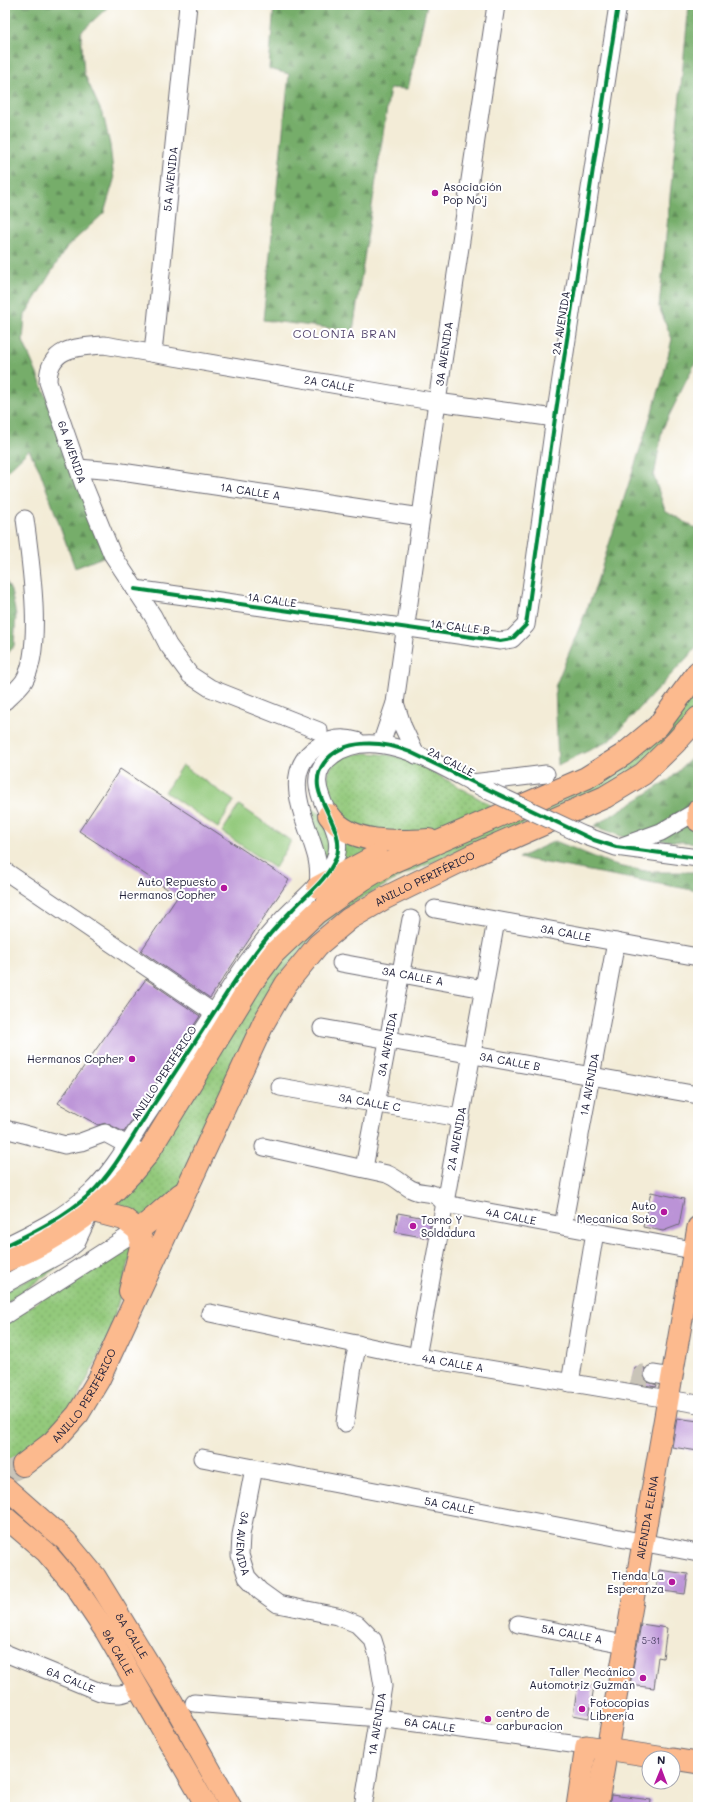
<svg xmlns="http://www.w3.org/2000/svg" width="703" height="1812" viewBox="0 0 703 1812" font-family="Mali,sans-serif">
<defs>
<pattern id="grass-dots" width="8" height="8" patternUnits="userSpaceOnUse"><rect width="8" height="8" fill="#93c97b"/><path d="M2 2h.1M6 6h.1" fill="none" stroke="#7eac6b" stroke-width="1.8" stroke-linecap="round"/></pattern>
<pattern id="forest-firs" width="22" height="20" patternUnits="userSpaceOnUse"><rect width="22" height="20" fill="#76ad6b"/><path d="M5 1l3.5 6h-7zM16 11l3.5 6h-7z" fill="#608c59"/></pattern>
</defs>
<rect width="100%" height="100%" fill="#fff"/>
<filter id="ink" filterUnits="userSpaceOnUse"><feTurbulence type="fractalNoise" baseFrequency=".025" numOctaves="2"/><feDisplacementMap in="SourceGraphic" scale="8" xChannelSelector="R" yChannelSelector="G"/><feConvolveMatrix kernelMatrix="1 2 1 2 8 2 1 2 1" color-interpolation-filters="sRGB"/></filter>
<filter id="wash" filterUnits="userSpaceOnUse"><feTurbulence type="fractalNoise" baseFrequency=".012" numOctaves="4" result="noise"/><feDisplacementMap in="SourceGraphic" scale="16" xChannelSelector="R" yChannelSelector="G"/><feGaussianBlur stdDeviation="0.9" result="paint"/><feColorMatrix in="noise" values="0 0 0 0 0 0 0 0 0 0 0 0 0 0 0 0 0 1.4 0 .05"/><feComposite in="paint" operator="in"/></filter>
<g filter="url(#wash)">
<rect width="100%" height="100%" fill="#f3ecd7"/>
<path fill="url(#grass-dots)" stroke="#5a765b" d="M698,684V710L638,767L597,793L405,874L360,899L326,922L286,968L182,1183L144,1218L119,1210L113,1205L277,961L321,916L399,867L589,785Z
M367,753L390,755L412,760L492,806C478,812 453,828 439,831C413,835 389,834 364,827C359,826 353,825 349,823C329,812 319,779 335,762C342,754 357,754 367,753Z
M306,797L310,806L321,815L331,840L324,868Z
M344,835L387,847L337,870Z
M129,1236L135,1240L109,1336L70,1413L26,1456L5,1468V1325Z
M63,1263L5,1304V1291Z"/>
<path fill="url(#forest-firs)" stroke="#4c6853" d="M5,5H110L81,32L84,73L104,118L110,145L114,180L104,213L66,248L25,315L23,341L113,553L75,568L40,471L29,450L5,473Z
M274,5H427L408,89L390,88L353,331L263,320L289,74L269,69Z
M689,5H698V357L662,430L654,477L665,510L695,528L698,527V646L609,741L558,765L555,687L593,594L662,381L672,339L659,307Z
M5,579L11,591L16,615L14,646L5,657Z
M698,752V843L626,838L594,826L669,780Z
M555,841L617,866L652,872H698V891L519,858Z"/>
<path fill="#93c97b" stroke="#5a765b" d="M182,765L234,801L218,828L165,792Z
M239,805L291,841L275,868L222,832Z"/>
<g id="blocks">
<path fill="#bb93d7" d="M120,769L289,880L210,998L141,951L178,896L79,831Z
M146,979L200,1016L124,1132L106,1123L98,1125L58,1103Z
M651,1192L684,1199L679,1225L663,1231L643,1227Z
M398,1213L431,1219L428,1238L395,1232Z
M635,1367L645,1368L644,1378L647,1382L657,1385L656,1387L633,1383Z
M677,1418L698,1421V1451L672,1447Z
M659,1570L688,1574L685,1594L656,1590Z
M641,1624L667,1628L663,1658L658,1657L654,1688L630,1685Z
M578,1683L594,1686L589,1718L573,1715Z
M611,1795L651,1800L650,1807H609Z"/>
</g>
</g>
<g filter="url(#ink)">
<use href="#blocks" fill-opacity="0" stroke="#6b6972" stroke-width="1"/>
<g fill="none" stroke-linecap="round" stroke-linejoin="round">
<path stroke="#c9c4b8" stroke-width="17" stroke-dasharray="17 8" stroke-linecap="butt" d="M637,1388L642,1373L653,1374"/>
<path stroke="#c9c4b8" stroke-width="22" stroke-dasharray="22 11" stroke-linecap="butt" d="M5,1474L23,1465"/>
<defs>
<g id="minor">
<path id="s1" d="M153,353L188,5"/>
<path id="s2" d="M78,468L115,471L421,517"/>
<path d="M135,589L500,641L512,639L526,625L555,418L618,5"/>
<path d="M5,701C11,695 19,688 24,681C44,648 30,557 25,519"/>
<path d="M395,703L403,727L416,755"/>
<path id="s3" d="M319,731L210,688L190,675L168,645L153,616L112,554L83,483L48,382C48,347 77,347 104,345L437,402L555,418"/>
<path id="s4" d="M381,744L395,703L437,402L496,5"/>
<path d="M472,783L546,774"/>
<path d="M583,835L616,847L698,858"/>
<path d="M622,846L661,832L697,811"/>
<path d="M5,871L214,1013"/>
<path d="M318,886C319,877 319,868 317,859C309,824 276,772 319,746C331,738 344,737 357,741"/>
<path id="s5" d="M435,909L698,957"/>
<path id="s6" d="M341,963L484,989"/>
<path id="s7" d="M322,1028L698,1095"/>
<path id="s8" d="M280,1087L460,1118"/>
<path d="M5,1129L65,1145L81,1142L105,1133L138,1151"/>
<path id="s9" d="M264,1147L387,1174C397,1178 403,1185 411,1189C426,1197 431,1187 445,1204L698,1251"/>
<path id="s10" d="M364,1168L411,919"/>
<path id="s11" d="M563,1226L616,942"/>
<path d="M5,1246C36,1231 65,1217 90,1193C112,1172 128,1144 144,1119C167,1084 190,1050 213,1015C224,997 235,979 248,961C262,942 278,923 295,907C312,890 322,883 334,861C353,826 290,785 333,755C378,722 446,770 489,791"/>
<path d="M5,1284L66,1251L76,1243L90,1213"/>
<path id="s12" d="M210,1313L417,1357L698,1404"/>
<path d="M5,1315L138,1230"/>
<path id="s13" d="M417,1357L496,921"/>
<path d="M653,1374L672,1377"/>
<path d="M570,1383L595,1232"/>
<path d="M345,1423L353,1366L358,1344"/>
<path id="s14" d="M202,1458L698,1553"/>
<path id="s15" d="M254,1468L241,1535L240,1555L247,1577L260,1591L278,1604L337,1616L357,1624L373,1640L378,1656L383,1686L363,1807"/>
<path id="s16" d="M518,1624L625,1644"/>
<path id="s17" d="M5,1653L100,1692C117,1695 123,1696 138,1687"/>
<path id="s18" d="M194,1703L379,1718L586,1746"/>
</g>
<g id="major">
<path d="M698,810V821"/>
<path id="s19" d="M5,1487L66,1541L95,1576L173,1703L231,1807"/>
<path id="s20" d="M5,1517L46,1552L75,1586L106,1632L207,1807"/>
<path d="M673,1759L698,1763"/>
<path d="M577,1807L586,1746L665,1758"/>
<path id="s21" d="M597,1807L698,1227"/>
</g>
<g id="highway">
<path d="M329,815C350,845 397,842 429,840"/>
<path d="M318,887L376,856"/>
<path d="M93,1211L124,1219L138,1230L142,1242L130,1291"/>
<path d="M138,1230L150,1221L181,1194"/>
<path d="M5,1261C62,1239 108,1204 146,1156L253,981L274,953L316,913L362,880L392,862L586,778L623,755L658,726L698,672"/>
<path id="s22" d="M23,1465L53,1442L78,1414L99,1379L264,1022L286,984L318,945L349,919L385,898L473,855L605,797L643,774L675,743L698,718"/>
</g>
</defs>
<use href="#minor" stroke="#6b6972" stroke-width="19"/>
<use href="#major" stroke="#6b6972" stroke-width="23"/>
<use href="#highway" stroke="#6b6972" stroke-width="24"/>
<use href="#minor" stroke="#fff" stroke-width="17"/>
<use href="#major" stroke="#fcba8e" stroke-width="21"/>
<use href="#highway" stroke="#fcba8e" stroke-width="22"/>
<defs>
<path id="minor-bridge" d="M489,791L583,835"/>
</defs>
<use href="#minor-bridge" stroke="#6b6972" stroke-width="19" stroke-linecap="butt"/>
<use href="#minor-bridge" stroke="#fff" stroke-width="17"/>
<defs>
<path id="cycleway" d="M135,589L500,641L512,639L526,625L555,418L618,5
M5,1246C36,1231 64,1217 90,1194C111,1174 127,1146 142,1122C166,1086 190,1050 213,1014C225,996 236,978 249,961C262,943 277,925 293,909C309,892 326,881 336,858C349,825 301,794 324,763C343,737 383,741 410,752L594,840L616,847L698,858"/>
</defs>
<use href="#cycleway" stroke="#fff" stroke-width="6"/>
<use href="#cycleway" stroke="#00873e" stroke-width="4"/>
</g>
</g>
<g fill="#b5179e" stroke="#fff" stroke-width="1.5">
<circle cx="435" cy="193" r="4"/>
<circle cx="224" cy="888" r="4"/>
<circle cx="132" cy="1059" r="4"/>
<circle cx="664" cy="1212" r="4"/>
<circle cx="413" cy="1226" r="4"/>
<circle cx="672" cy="1582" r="4"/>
<circle cx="643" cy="1678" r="4"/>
<circle cx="582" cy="1709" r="4"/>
<circle cx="488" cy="1719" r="4"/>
</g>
<g text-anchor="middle" stroke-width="4" stroke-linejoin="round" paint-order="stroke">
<g font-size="9" fill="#483e62">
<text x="651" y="1644">5-31</text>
</g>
<g font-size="11" fill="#22223b" stroke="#fff">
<text dy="4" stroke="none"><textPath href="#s1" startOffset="175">5A AVENIDA</textPath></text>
<text transform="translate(561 323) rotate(-81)" y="4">2A AVENIDA</text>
<text dy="4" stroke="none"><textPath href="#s4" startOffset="396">3A AVENIDA</textPath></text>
<text dy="4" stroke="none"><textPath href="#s3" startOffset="774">2A CALLE</textPath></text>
<text transform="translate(72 452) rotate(71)" y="4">6A AVENIDA</text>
<text dy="4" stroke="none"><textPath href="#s2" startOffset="174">1A CALLE A</textPath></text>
<text transform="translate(272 600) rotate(8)" y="4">1A CALLE</text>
<text transform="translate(460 627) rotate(7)" y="4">1A CALLE B</text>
<text transform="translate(451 762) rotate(27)" y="4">2A CALLE</text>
<text dy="4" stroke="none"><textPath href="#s22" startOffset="730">ANILLO PERIFÉRICO</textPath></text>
<text dy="4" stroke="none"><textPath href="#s5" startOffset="133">3A CALLE</textPath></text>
<text dy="4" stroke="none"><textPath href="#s6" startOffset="73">3A CALLE A</textPath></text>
<text dy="4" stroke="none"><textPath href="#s10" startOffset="126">3A AVENIDA</textPath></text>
<text dy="4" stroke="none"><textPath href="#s7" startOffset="191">3A CALLE B</textPath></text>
<text transform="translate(164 1073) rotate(-57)" y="4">ANILLO PERIFÉRICO</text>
<text dy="4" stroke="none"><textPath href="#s11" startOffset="144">1A AVENIDA</textPath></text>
<text dy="4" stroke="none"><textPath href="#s8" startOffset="91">3A CALLE C</textPath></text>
<text dy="4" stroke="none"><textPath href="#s13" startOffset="222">2A AVENIDA</textPath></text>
<text dy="4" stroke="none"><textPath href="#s9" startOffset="260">4A CALLE</textPath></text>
<text dy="4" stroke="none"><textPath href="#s12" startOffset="248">4A CALLE A</textPath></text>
<text dy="4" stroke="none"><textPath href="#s22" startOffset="94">ANILLO PERIFÉRICO</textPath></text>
<text dy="4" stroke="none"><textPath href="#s14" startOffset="252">5A CALLE</textPath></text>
<text dy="4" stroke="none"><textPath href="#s21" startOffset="294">AVENIDA ELENA</textPath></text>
<text dy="4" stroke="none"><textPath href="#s15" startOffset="77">3A AVENIDA</textPath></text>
<text dy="4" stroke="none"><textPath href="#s16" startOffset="55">5A CALLE A</textPath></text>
<text dy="4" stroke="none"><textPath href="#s19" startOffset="197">8A CALLE</textPath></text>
<text dy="4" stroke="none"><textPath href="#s20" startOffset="178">9A CALLE</textPath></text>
<text dy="4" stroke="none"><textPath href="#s17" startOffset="71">6A CALLE</textPath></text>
<text transform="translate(377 1724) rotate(-81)" y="4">1A AVENIDA</text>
<text dy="4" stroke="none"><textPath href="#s18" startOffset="237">6A CALLE</textPath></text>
</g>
<g font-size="11" fill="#22223b" stroke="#fff" text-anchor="end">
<text x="443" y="191" text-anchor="start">Asociación<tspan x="443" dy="13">Pop No'j</tspan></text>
<text x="216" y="886">Auto Repuesto<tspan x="216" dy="13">Hermanos Copher</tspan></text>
<text x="124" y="1063">Hermanos Copher</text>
<text x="656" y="1210">Auto<tspan x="656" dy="13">Mecanica Soto</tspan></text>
<text x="421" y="1224" text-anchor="start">Torno Y<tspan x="421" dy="13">Soldadura</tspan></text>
<text x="664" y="1580">Tienda La<tspan x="664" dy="13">Esperanza</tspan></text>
<text x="635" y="1676">Taller Mecánico<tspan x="635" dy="13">Automotriz Guzmán</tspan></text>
<text x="590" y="1707" text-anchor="start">Fotocopias<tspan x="590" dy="13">Librería</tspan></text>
<text x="496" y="1717" text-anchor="start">centro de<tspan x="496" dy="13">carburacion</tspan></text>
</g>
<g font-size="12" letter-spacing="1" fill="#584a72" stroke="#fff">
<text x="345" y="338">COLONIA BRAN</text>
</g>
</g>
<rect width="703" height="1812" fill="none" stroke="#fff" stroke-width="20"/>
<g transform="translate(661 1770) rotate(1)"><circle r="19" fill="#ffffff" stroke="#a7a7b1"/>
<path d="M0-3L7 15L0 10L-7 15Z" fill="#b5179e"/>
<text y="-6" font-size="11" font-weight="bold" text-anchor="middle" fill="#22223b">N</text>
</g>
</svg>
